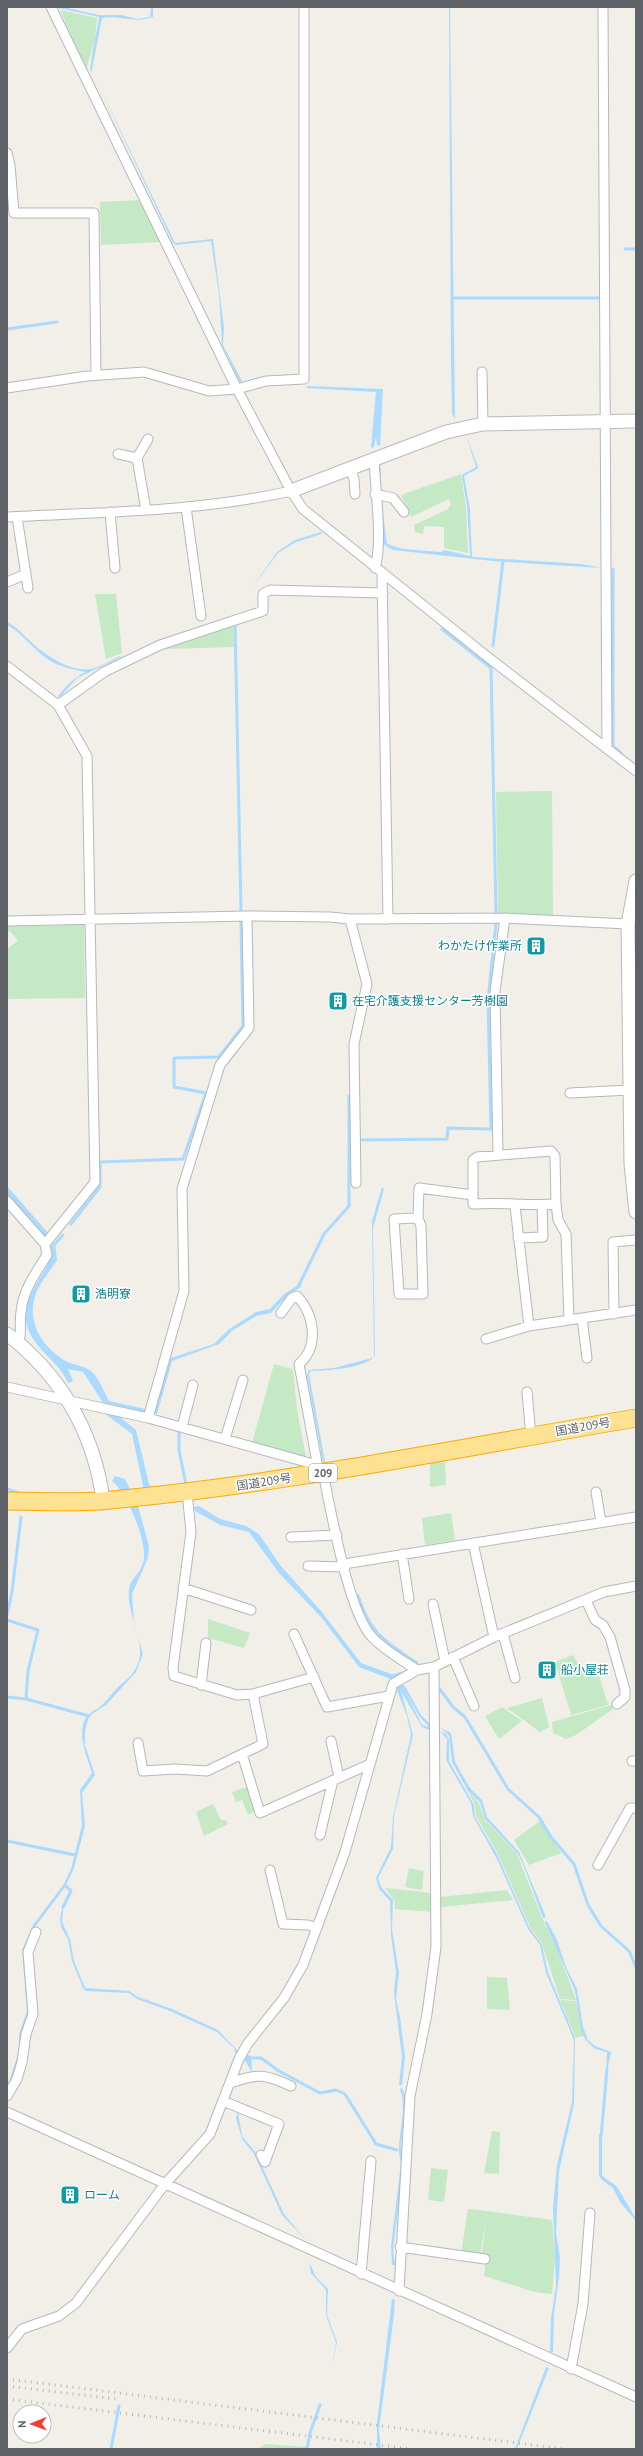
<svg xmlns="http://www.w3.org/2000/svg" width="643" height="2456" viewBox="0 0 643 2456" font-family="'PT Sans','Noto Sans JP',sans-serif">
<rect width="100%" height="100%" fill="#f1efe8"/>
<path fill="#c5e8c5" d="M60,10L97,18L95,39L86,70Z
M139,200L160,242L101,245L100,202Z
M461,474L466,507L468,553L444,548V527L424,526L423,534L415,532L414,525L448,509L451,504L449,499L411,517L401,495Z
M95,594H116L122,653L106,659Z
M233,624L234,647L166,649L165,646Z
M552,791L553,916L498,913L496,792Z
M84,925L85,998L7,999V949L18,941L10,931L7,933V926Z
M274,1364L293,1369L297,1410L306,1457L252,1443Z
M445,1460L446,1485L430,1487V1462Z
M451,1513L455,1540L425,1545L422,1518Z
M208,1619L250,1633L244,1648L208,1638Z
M573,1655L584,1673L597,1669L608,1705L571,1715L555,1662Z
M542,1698L549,1727L540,1732L507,1708Z
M611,1705L613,1709L576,1735L566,1739L553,1733L552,1722Z
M502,1707L522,1721L499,1739L485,1716Z
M250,1786L254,1812L248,1815L242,1800L236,1802L232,1792Z
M468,1791L479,1803L485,1820L517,1854L542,1918L555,1943L576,2000L560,1999L542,1944L530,1927L498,1854L476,1816L475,1805Z
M213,1804L221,1820H226L228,1824L204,1836L196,1812Z
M540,1821L561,1853L529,1865L514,1840Z
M409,1868L424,1871L422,1890L405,1887Z
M385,1888L432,1893V1912L395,1909L394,1900Z
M507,1890L513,1900L440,1907L441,1897Z
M487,1977L507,1978L510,2010L487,2009Z
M560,2000L576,2001L584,2036L576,2038Z
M492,2131L500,2132L499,2174L484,2173Z
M431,2168L448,2170L444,2202L428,2200Z
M468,2209L487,2211L480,2257L461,2254Z
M487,2211L552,2220L555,2257L552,2294L535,2292L484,2276L486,2261L481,2260Z
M266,2444L306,2447V2449H257Z"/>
<path fill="#aadaff" d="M63,7L99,15H121L138,19L150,17L151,7H153V17C135,24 120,15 102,18L91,74C88,68 98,28 99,17L59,8Z
M449,7H450L455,419L452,414L451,364Z
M97,82L175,243L213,239L224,328L223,345L242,381L240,382L222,345L219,294L211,241L176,245L173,243Z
M307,386L383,389L380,446L377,445L376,436L374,447L371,448L376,392L307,388Z
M466,435L478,467L477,469L464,476L470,509L472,557L581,564L602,568L493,561L393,550L381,543L377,468L381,467L380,490L387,544L403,549L441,552L444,550L470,556L467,506L462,477L463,474L476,467Z
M321,532L322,534L296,542L278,553L252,588L277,552L295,540Z
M7,622C17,627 20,632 28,639C42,653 70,673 91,669C101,667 111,660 120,656L121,657L77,678L60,697L58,696C66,686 74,678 85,672C73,669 59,667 49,660C33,650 24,634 7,625Z
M7,1186L49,1234L44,1237L7,1194Z
M382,1187L384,1189L373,1228L375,1355C369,1368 324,1371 311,1371L309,1374L325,1462L323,1463L307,1375L309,1370L334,1368L372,1358L374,1356L372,1221Z
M55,1242L57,1260C51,1270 42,1280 37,1291C25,1319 40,1345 64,1360C73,1366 83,1364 92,1372C99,1379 104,1391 109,1401L154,1411L171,1358L214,1344L228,1330L256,1312L270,1309L284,1294L300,1284L301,1287L288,1295L271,1313L256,1316L232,1331L219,1344L172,1361L157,1414L115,1413L136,1430L149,1484L155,1490H144L132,1434L104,1413V1404L83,1372L68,1369L73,1381L68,1383C59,1361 35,1351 27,1326C17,1292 57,1269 50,1247Z
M115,1476L125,1479L138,1506L149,1546L148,1558L132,1594L134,1623L143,1654L136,1672L106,1705L89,1716L85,1731V1745L95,1775L82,1793L85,1826L74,1868L65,1887L35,1927L24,1950L29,2013L18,2065L7,2088L19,2051V2034L27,2011L22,1950L33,1925L64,1884L71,1869L82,1825L80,1790L92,1773C87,1757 75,1730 88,1715C93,1710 101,1708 105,1702C110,1697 114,1691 119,1686C128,1679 136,1672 139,1660C144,1646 131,1618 129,1601C127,1576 137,1581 143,1563C149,1543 127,1493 112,1481Z
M199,1506L220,1519L246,1526L259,1534L280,1565L321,1611L361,1663L394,1675L406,1688L421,1715L431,1725L429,1727L419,1716L404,1689L421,1723L424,1726L430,1727L429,1730L422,1727L401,1691L413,1735L394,1816L393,1849L378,1878L381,1887L393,1900L392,1929L399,1973L396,1999L400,2017L405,2057L402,2085H399L402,2057L394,1993L396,1972L391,1935L390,1901L379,1889L376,1878L391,1847L393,1817L411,1735L407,1716L393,1680L359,1667L321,1617L279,1573L249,1532L220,1525L195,1511L194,1507Z
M441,1728L451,1733L455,1762L470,1788L482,1800L487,1817L519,1852L546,1917L543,1918L525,1869L518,1854L485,1819L480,1802L468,1791L452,1762L449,1736Z
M440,1731L446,1734L449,1740V1761L474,1805L475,1817L497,1854L529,1927L542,1945L548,1972L575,2038L574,2104L559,2171L556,2232L560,2258L559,2277L554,2314L553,2352H550L551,2318L556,2286L553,2208L557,2165L572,2102L574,2040L546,1973L540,1945L528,1929L498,1861L473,1816L471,1803L446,1760L447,1739Z
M64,1903L62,1922L70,1939L74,1961L85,1988L129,1991L138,1997L172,2009L218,2030L238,2051L251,2056L252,2072L244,2059L236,2054L234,2048L217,2032L170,2011L137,1999L129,1993L86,1991L83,1988L72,1961L68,1939L61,1927L60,1917Z
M547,1921L557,1940L566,1967L577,1989L583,2027L588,2040L595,2046L611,2052L607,2072L606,2071L607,2052L595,2049L585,2039L581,2029L575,1991L545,1922Z
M402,2088L406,2098L401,2145L404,2163L393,2249L395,2265H392L391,2246L401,2163C394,2139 409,2114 400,2089Z
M238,2112L242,2136L256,2153L284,2214L306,2240L282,2215L254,2154L242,2139L236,2118Z
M599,2134L602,2135V2175C605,2180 613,2182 617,2187C620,2192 636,2217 636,2221L620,2202L613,2188L602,2180L599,2176Z
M309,2262L316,2277L328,2289L327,2315L337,2342L332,2366L336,2343L326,2315V2290L311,2273Z
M392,2299L395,2300L394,2314L379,2430L381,2449H377V2422Z
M546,2367L549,2368L517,2449H515Z"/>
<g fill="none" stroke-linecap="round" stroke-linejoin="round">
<path stroke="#aadaff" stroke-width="3" d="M625,249H636
M453,298H601V296
M7,329L57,322
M613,569V746L621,753
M235,624L241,911
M442,629L491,668L496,913
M493,646L503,561
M359,1140L447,1139L448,1128L491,1129L488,1000L496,923
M71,1224L100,1187V1162L183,1159L206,1093L174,1087V1058L219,1057L243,1026L241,922
M54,1245L63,1235
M298,1287L324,1234L349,1206V1096
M179,1428V1450L186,1485
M7,1489L16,1492
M358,1596C371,1635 385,1641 417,1663
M7,1615L12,1592L21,1517
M7,1620L38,1630L28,1671L26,1699L7,1697
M392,1676L406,1672
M439,1688L453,1707L465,1717L508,1789L539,1817L551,1837L574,1864L588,1905L601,1926L629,1951L636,1967
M26,1699L89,1716
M7,1841L75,1855
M63,1907L71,1891L65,1885
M249,2058H261L279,2071L320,2093L336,2090L345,2094L376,2144L397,2150
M601,2137L607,2069
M111,2449L119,2406
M307,2449L310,2433L320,2405"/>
<defs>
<path id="street" d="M51,7L237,389L291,491L303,509L489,658L636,771
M603,7L607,749
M7,153L10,165L14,213H94L96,375
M482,372L483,424
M7,388L87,376L144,372L209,391L237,389L266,381L304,379V7
M118,454L137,458L148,439
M137,458L146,510
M374,458C375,488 383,542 375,568
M350,467L354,479L355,494
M375,494L393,498L404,512
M186,507L201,616
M110,512L115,568
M7,517C102,512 198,512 291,491
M17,517L28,588
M382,574L388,919
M7,582L26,574
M7,666L58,705L87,756L95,1182L45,1244
M58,705L104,672L160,645L263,611V594L270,590L383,593
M350,919L367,984L354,1044L356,1183
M7,921L247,916L330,917L350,919L505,918L628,924
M570,1093L630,1090
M551,1151L555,1156L556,1204C528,1206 501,1202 473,1204V1160L477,1157Z
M498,1154L495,991L505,918
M7,1201L45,1244L47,1255C35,1274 23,1290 21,1312C19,1324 22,1330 19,1343
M556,1204L558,1220L566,1234L569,1320
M515,1206L529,1326
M418,1218L394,1219L399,1294H423L421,1226L418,1218L419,1188L473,1195
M518,1238L543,1237L542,1205
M281,1313L292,1298L297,1296C314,1314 320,1346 299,1364L318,1468
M614,1314L613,1242L636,1240
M582,1318L587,1358
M486,1339L529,1326L636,1310
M7,1387L148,1418L317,1465
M527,1392L531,1436
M148,1418L184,1291L182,1189L220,1065L249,1028L247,916
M182,1427L193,1385
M225,1439L243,1380
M323,1473C331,1510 348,1612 372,1637C384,1650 402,1660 417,1670
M187,1492L191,1532L173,1668L174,1676L237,1695L253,1694L314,1677
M596,1492L601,1522
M291,1537L337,1535
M473,1543L494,1637
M402,1554L409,1599
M344,1564L636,1517
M308,1566L345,1567
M183,1588L251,1610
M586,1600L595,1620L603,1625L610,1637L625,1690V1697L617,1704
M433,1604L445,1661
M294,1634L327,1707L389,1696
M503,1634L515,1678
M453,1657L474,1706
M201,1685L206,1643
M331,1741L339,1777
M138,1743L143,1771L175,1769L207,1771L263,1744L253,1694
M242,1754L260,1813L370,1764
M632,1761H636
M320,1835L333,1780
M598,1865L630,1808H636
M270,1870L283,1924L308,1925L317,1928
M230,2083C258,2073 265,2074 291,2086
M7,2096L17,2079L22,2062L26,2034L33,2014L28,1952L36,1932
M223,2101L279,2124L265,2162L261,2155
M7,2112L636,2397
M400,2247L485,2259
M361,2274L371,2161
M399,2291L410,2096L427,2014L436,1947L434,1667
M7,2348L22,2329L59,2316L76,2303L165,2184L210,2134L239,2059L248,2043L284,1998L303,1965L345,1852L393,1684L417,1670L434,1667L494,1637L604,1592L636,1586
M571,2369L583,2304L590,2213"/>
<path id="secondary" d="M291,491L446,432L483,424L636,421
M636,881L628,924L631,1164L636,1212
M7,1334C61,1375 94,1433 103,1500"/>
<path id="highway" d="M7,1501C38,1501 69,1503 100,1501C280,1485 458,1448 636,1418"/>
</defs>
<use href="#street" stroke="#b5b8bc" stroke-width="11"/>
<use href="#secondary" stroke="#b6babf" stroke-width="15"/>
<use href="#highway" stroke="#f9ab00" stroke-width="19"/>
<use href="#street" stroke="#fff" stroke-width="9"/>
<use href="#secondary" stroke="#fff" stroke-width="13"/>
<use href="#highway" stroke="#fde293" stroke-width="17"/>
<path stroke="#b6b7b8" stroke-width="3" stroke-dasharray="1 5" stroke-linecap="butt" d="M7,2379L565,2449
M7,2386L116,2399
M7,2399L412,2449"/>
</g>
<defs>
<symbol id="building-square" viewBox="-11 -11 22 22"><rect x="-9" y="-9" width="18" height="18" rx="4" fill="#0f9aa8" stroke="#fff"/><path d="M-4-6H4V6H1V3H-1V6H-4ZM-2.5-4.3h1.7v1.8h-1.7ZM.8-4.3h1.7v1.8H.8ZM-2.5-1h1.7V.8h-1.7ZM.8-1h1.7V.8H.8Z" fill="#fff"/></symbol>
</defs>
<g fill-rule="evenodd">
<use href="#building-square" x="525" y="935" width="22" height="22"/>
<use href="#building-square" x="327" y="990" width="22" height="22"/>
<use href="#building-square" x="70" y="1283" width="22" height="22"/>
<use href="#building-square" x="536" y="1659" width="22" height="22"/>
<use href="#building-square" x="59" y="2184" width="22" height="22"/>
</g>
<g text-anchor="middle" stroke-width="3" stroke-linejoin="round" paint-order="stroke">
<rect fill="#fff" stroke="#8f9295" stroke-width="1" x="309" y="1464" width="28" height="18" rx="3"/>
<g font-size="11" font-weight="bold" fill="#5f6368">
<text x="323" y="1477">209</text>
</g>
<g font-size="12" fill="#0d838f" stroke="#fff" text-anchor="start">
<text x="522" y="950" text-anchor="end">わかたけ作業所</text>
<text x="352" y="1005">在宅介護支援センター芳樹園</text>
<text x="95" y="1298">浩明寮</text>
<text x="561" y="1674">船小屋荘</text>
<text x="84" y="2199">ローム</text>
</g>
<g font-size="12" fill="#5f6368" stroke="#fff">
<text transform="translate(583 1427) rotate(-10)" y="4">国道209号</text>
<text transform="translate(264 1482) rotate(-9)" y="4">国道209号</text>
</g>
</g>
<rect width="643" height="2456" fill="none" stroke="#5f6368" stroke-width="16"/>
<g transform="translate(32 2424) rotate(269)"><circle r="19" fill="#ffffff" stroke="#bfc1c3"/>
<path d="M0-3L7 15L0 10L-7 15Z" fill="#ea4335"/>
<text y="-6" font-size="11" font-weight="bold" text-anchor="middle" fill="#5f6368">N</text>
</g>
</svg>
